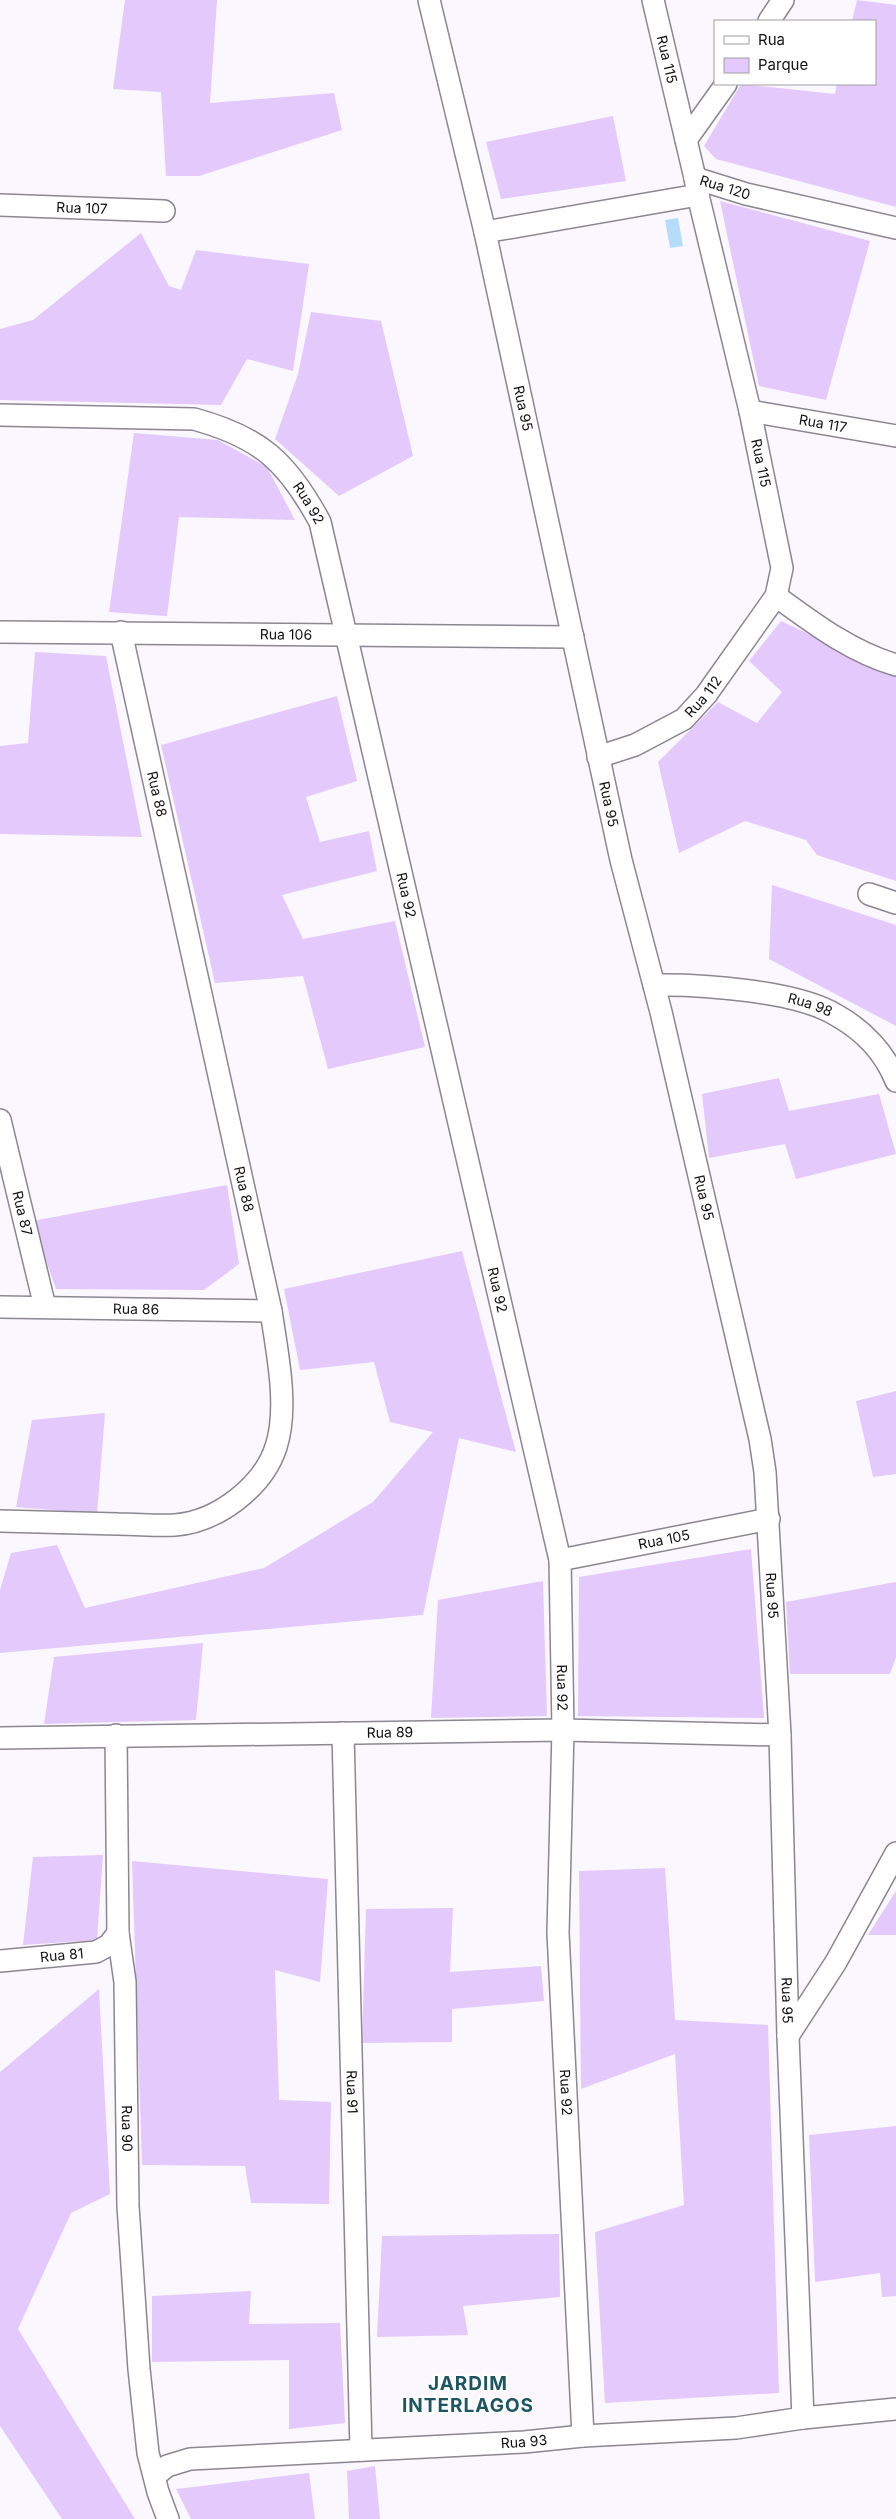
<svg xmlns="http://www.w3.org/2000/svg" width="896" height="2519" viewBox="0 0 896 2519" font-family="Inter,sans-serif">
<rect width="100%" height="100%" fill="#faf7fe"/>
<path fill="#e4c9fc" d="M125,0H217L210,103L334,93L342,130L199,176H166L161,92L113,89Z
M857,0L896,5V207L716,159L704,146L741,84L835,94L837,84H875V21H852Z
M613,116L626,181L501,199L486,142Z
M720,201L870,241L826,400L759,386Z
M141,233L169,286L181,290L196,250L309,264L293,371L247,359L221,405L0,400V329L33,320Z
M311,312L381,321L413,456L339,496L275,439L298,374Z
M134,433L218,440L267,467L295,520L179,517L167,616L109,612Z
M781,621L896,675V881L817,855L806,840L745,821L679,853L658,762L718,702L757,723L782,692L749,661Z
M35,652L106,656L142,837L0,834V746L28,743Z
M337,696L357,781L306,797L320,842L369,831L377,871L282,895L303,939L395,921L425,1047L328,1069L303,976L215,983L161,745Z
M772,885L896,925V1026L769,959Z
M779,1078L789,1111L879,1094L896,1154L796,1179L785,1144L709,1158L702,1094Z
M227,1185L239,1264L204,1290L56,1289L32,1221Z
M462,1251L516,1452L459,1438L423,1615L0,1653V1590L11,1553L57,1545L85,1608L264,1568L373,1502L433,1432L390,1422L374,1362L300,1370L284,1289Z
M896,1391V1474L873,1477L856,1401Z
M105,1413L97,1514L16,1507L32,1420Z
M751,1549L764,1718L578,1716L579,1577Z
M543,1581L547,1716L431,1718L438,1600Z
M896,1582V1657L890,1674H790L786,1602Z
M203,1643L196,1720L44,1724L54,1657Z
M103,1855L97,1940L23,1945L33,1857Z
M132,1861L328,1879L320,1982L275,1970L279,2100L331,2102L329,2204L251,2203L245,2166L142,2165Z
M665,1868L675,2020L768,2025L779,2393L605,2403L595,2232L684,2205L675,2054L581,2089L579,1871Z
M896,1891V1935H868Z
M453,1908L450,1972L541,1966L544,2001L452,2009V2042L362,2043L366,1909Z
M99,1989L110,2194L71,2213L18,2329L135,2519H62L0,2426V2072Z
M896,2126V2296L882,2297L880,2273L815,2282L809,2135Z
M559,2234L560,2297L463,2306L468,2335L377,2337L382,2236Z
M251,2291L249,2324L340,2323L345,2423L289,2429V2360L152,2362V2296Z
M375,2466L380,2519H349L347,2471Z
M309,2473L315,2519H191L176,2489Z"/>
<path fill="#b5ddf9" d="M678,218L683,246L670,248L665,220Z"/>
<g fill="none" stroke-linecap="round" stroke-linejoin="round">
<defs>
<g id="minor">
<path id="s1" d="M429,0L485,232L621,860L661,1012L760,1439L765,1472L780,1735L788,2036L803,2418"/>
<path id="s2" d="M653,0L695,178"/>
<path d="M769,21L783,0"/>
<path d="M686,140L726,84"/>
<path id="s3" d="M0,205L164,211"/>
<path id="s4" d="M485,232L698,195L695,178L746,194L896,228"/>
<path id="s5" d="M750,411L896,436"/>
<path id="s6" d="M0,415L194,419C260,437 287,461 320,522L560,1560L563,1730L558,1933L583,2436"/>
<path d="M776,596C813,623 851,652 896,665"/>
<path id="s7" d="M0,632L573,637"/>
<path id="s8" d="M598,757L635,745L684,719L706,695L776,596L782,568L750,411L698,195"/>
<path d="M869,894L896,903"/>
<path id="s9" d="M654,985C700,984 797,991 836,1015C863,1030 885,1053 896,1081"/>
<path id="s10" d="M0,1120L45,1307"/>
<path id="s11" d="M0,1307L271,1311"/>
<path d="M0,1521C39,1522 79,1523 118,1524C137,1524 157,1526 175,1525C217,1522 263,1487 276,1447C289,1407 277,1352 271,1311L121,632"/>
<path id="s12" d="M560,1560L769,1519"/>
<path id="s13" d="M343,1733L361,2450"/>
<path id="s14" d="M116,1735L118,1933L125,1982L128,2206L139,2369L148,2453L158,2492L168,2519"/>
<path id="s15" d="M0,1738L563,1730L780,1735"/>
<path id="s16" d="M0,1961L96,1952L109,1945L118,1933"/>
<path d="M788,2036L836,1962L896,1853"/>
<path id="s17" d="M155,2476L167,2466L190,2459L524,2442L583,2436L736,2428L803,2418L896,2409"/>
</g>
</defs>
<use href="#minor" stroke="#8b8691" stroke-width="24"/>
<use href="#minor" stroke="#fff" stroke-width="21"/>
</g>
<g text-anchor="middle" stroke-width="4.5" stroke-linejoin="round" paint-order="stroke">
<g font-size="14" fill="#110f12" stroke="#fff">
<text dy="5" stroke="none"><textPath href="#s2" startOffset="61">Rua 115</textPath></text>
<text dy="5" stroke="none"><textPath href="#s4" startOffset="265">Rua 120</textPath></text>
<text dy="5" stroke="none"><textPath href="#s3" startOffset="82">Rua 107</textPath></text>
<text dy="5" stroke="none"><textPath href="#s1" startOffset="419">Rua 95</textPath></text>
<text dy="5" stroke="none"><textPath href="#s5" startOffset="74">Rua 117</textPath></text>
<text transform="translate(761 463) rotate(78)" y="5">Rua 115</text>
<text dy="5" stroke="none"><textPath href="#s6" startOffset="341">Rua 92</textPath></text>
<text dy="5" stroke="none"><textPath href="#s7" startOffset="286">Rua 106</textPath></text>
<text dy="5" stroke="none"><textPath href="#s8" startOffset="124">Rua 112</textPath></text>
<text transform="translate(157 794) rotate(77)" y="5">Rua 88</text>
<text dy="5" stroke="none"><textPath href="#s1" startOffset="824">Rua 95</textPath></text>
<text dy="5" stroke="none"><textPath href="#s6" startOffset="746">Rua 92</textPath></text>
<text dy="5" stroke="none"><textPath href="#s9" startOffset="158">Rua 98</textPath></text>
<text transform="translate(244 1189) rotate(77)" y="5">Rua 88</text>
<text dy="5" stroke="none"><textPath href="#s1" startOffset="1229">Rua 95</textPath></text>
<text dy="5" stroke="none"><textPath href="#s10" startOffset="96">Rua 87</textPath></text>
<text dy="5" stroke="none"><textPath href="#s6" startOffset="1151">Rua 92</textPath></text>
<text dy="5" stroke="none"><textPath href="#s11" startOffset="136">Rua 86</textPath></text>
<text dy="5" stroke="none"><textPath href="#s12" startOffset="106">Rua 105</textPath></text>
<text dy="5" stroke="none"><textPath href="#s1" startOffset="1634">Rua 95</textPath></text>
<text dy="5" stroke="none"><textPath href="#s6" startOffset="1556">Rua 92</textPath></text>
<text dy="5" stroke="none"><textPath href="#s15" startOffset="390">Rua 89</textPath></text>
<text dy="5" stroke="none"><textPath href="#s16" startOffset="62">Rua 81</textPath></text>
<text dy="5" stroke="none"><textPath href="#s1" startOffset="2039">Rua 95</textPath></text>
<text dy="5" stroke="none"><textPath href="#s13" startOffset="359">Rua 91</textPath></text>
<text dy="5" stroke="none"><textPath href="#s6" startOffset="1961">Rua 92</textPath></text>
<text dy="5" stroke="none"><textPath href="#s14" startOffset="394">Rua 90</textPath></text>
<text dy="5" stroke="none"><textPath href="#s17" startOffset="374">Rua 93</textPath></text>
</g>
<g font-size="19" font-weight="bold" letter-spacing="1" fill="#1d5560" stroke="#fff">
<text x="468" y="2390">JARDIM<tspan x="468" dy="22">INTERLAGOS</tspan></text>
</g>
</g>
<rect x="714" y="20" width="162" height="65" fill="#ffffff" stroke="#a09fa0"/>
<rect x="724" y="36" width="25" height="8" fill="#ffffff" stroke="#a09fa0"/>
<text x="758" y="45" font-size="15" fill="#110f12">Rua</text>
<rect x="724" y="58" width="25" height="15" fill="#e4c9fc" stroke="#a09fa0"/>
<text x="758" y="70" font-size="15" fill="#110f12">Parque</text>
</svg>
